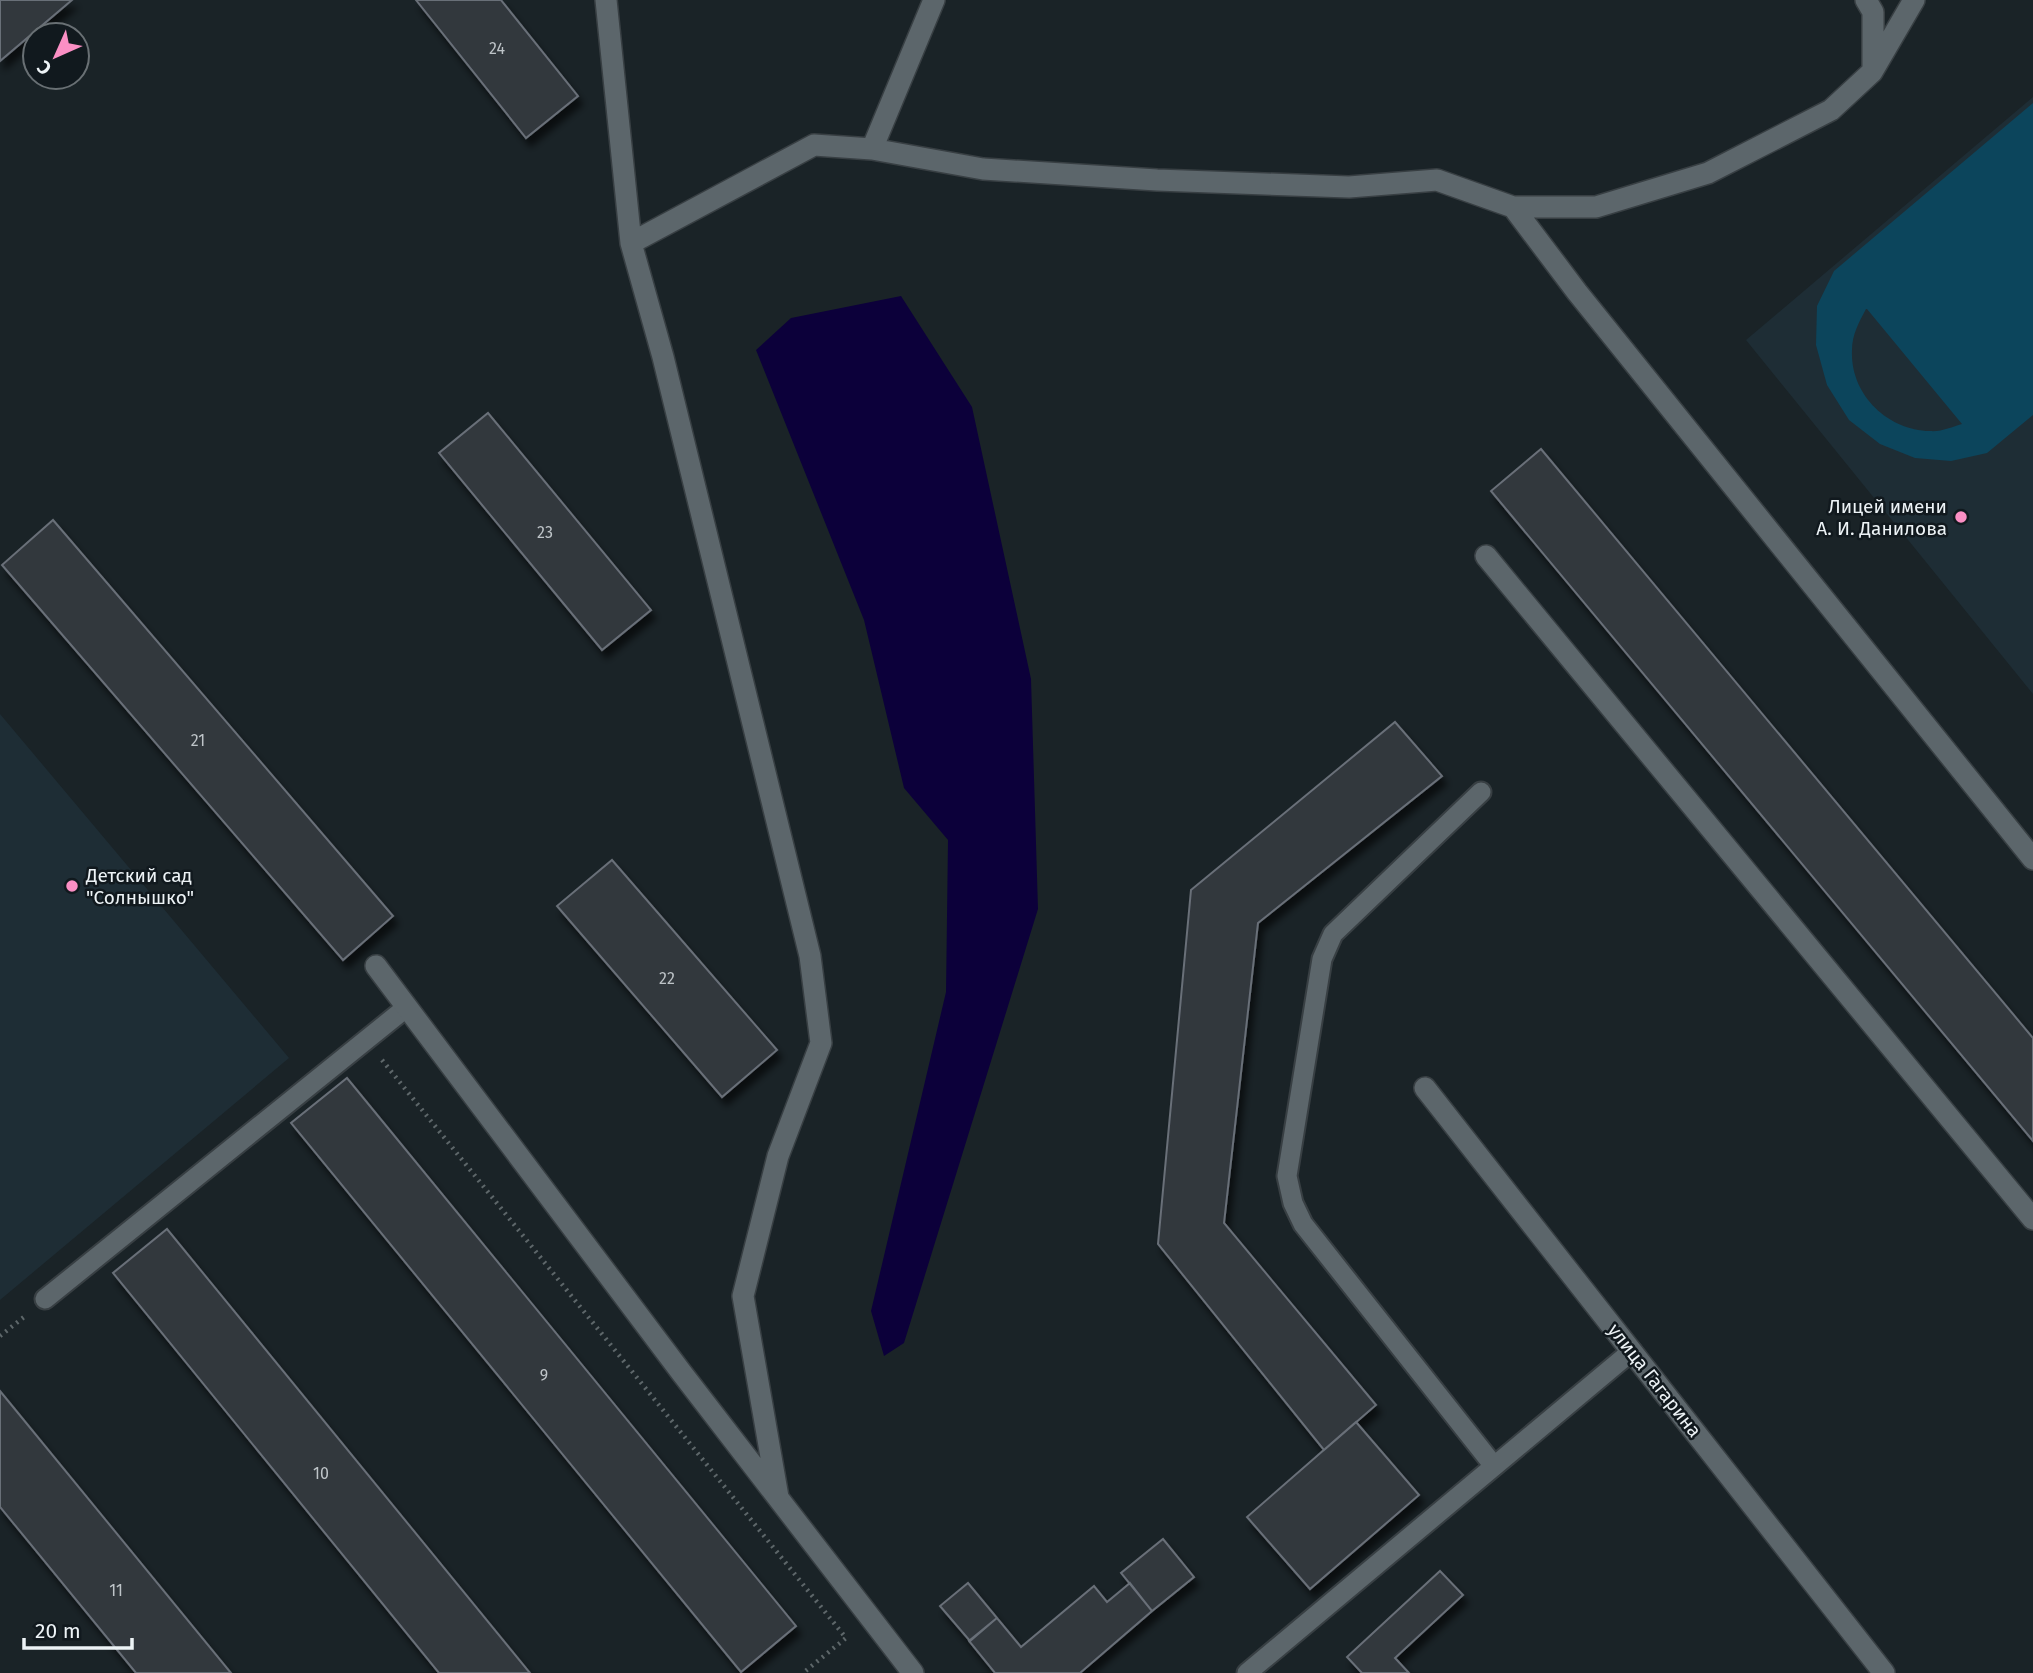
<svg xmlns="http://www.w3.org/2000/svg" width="2033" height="1673" viewBox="0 0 2033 1673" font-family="'Fira Sans',sans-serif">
<defs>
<filter id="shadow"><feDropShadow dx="4.5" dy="8" stdDeviation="3.5" flood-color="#0009"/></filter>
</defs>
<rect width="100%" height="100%" fill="#1a2327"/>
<path fill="#1e2d35" d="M2033,97V694L1746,340Z
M0,714L289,1058L0,1300Z"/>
<path fill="#0c455c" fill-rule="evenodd" d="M2033,103V415L1987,453L1951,461L1915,458L1880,444L1849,420L1827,385L1816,345L1817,306L1834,271ZM1866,309H1867L1962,424C1952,427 1941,432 1930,431C1887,430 1850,394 1852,350C1852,335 1859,322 1866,309Z"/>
<path fill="#0c003a" d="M901,296L972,407L1031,679L1038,909L904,1343L884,1356L871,1311L946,992L948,840L904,788L864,620L756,350L791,318Z"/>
<path fill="#31373e" stroke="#696f78" stroke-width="2" filter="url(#shadow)" d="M0,0H72L0,61Z
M416,0H501L578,96L526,138Z
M488,413L651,610L602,650L439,453Z
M1541,449L2033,1038V1141L1491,491Z
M53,520L393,916L343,960L2,565Z
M1395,722L1442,776L1258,923L1224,1223L1376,1405L1324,1450L1158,1244L1191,890Z
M612,860L777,1050L722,1097L557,906Z
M347,1078L796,1626L741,1672L291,1123Z
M167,1229L530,1673H439L113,1273Z
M0,1391L231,1673H136L0,1507Z
M1356,1422L1419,1495L1310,1589L1247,1517Z
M1163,1539L1194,1577L1152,1611L1121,1573Z
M1440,1571L1463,1595L1395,1658L1409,1673H1362L1347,1657Z
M968,1583L997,1618L970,1641L940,1606Z
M1130,1583L1152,1611L1080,1673H995L969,1641L997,1618L1021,1647L1094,1586L1107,1602Z"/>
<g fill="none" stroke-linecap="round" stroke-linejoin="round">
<defs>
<path id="lane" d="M1481,792L1333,934L1322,959L1287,1176L1293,1203L1303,1224L1494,1466
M45,1299L407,1007
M1247,1673L1632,1351"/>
<path id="street" d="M606,0L631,243L663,357L810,956L821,1043L778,1156L743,1296L778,1497
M1866,0L1873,12V70
M872,149L983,169L1157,180L1349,187L1437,180L1513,207H1596L1708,173L1831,110L1872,72L1914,0
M1513,207L1577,292L2033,859
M631,243L814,145L872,149L934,0
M1486,556L2033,1219
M376,966L681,1372L913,1673
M1425,1088L1884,1673"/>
</defs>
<use href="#lane" stroke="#383f43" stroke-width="23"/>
<use href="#street" stroke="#383f43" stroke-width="24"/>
<path stroke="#5e676a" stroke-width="4.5" stroke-dasharray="2 5" stroke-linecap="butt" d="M382,1060L846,1638L803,1673
M0,1336L24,1317"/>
<use href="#lane" stroke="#5c666b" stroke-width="19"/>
<use href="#street" stroke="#5c666b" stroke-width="21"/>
</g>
<g fill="#fb8fc4" stroke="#11191e" stroke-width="2.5">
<circle cx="1961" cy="517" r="7"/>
<circle cx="72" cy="886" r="7"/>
</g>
<g text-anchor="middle" stroke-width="5" stroke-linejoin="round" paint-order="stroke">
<g font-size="16" fill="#bec4c8">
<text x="497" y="54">24</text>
<text x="545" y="538">23</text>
<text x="198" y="746">21</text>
<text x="667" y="984">22</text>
<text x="544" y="1381">9</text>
<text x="321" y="1479">10</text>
<text x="116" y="1596">11</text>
</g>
<g font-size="19" fill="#edf3f6" stroke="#11191e" text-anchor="end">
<text x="1947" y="513">Лицей имени<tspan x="1947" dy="22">А. И. Данилова</tspan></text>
<text x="86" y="882" text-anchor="start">Детский сад<tspan x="86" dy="22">"Солнышко"</tspan></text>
</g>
<g font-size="19" fill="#edf3f6" stroke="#11191e">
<text transform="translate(1655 1380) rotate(52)" y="7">улица Гагарина</text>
</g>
</g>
<g transform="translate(56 56) rotate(225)"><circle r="33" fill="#11191e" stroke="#697074" stroke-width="2"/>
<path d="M0-5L12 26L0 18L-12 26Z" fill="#fb8fc4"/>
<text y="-10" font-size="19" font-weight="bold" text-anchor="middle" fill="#edf3f6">С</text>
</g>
<path d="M24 1638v10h108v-10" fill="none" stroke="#edf3f6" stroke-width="3.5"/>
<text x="35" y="1638" font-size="21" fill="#edf3f6" stroke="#11191e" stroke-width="5" paint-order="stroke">20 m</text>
</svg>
